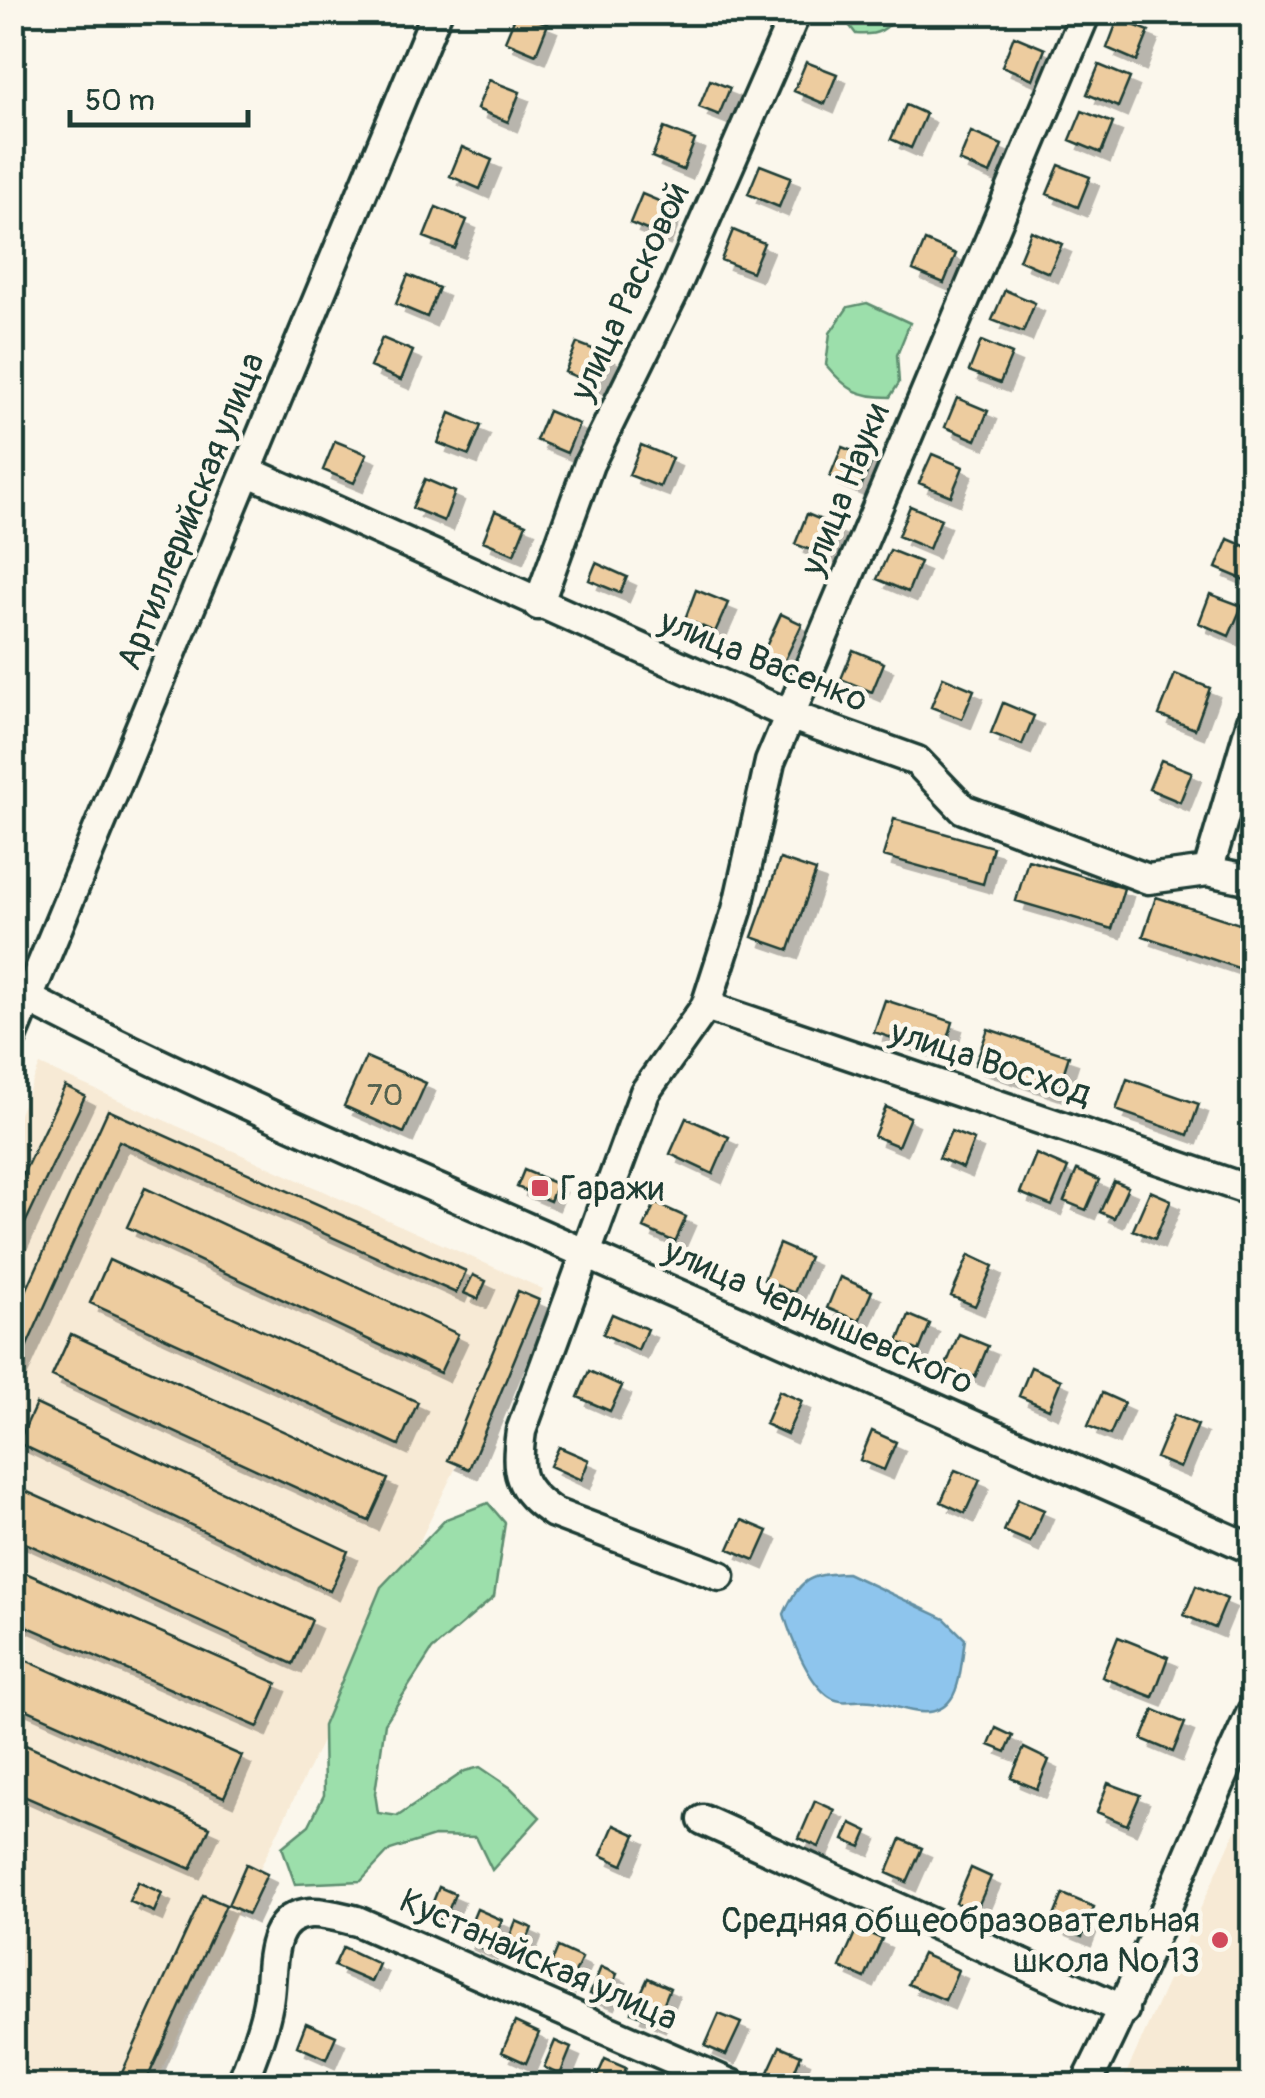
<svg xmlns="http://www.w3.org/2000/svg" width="1265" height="2098" viewBox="0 0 1265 2098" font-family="Pangolin,sans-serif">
<defs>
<filter id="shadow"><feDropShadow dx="9" dy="9" stdDeviation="0" flood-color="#0004"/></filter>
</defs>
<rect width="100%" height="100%" fill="#fbf7ec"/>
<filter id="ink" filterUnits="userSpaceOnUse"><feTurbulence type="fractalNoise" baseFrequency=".01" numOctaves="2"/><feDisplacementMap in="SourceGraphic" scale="20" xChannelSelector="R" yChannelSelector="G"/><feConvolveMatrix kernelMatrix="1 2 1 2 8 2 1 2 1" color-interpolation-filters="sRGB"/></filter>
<g filter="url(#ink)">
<path fill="#f7ead5" d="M40,1065L543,1289L154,2085L13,2086L12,1130Z
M1252,1794V2085H1121Z"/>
<path fill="#9cdfab" stroke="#5e8e70" stroke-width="2.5" d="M840,13V12L899,13C887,30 878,36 856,34Z
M867,303L910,323L897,355L899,383L890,397C858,397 847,390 826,365L830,333L848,307Z
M488,1503L505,1523L494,1597L432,1650L385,1723L375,1793L378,1813L398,1816L465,1771L480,1767L511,1788L540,1817L492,1870L476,1837L434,1836L390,1850L361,1881L295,1884L282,1847L309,1825L324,1795L323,1726L381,1587L446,1519Z"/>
<path fill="#8ec5ed" stroke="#628fa3" stroke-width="2.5" d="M847,1573L945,1619L965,1639C962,1656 961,1685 951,1699C932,1726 896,1704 872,1701C855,1698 842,1707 827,1695C807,1679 791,1638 784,1614C800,1578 810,1574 847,1573Z"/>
<path fill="#edcc9f" stroke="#1f3d34" stroke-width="2.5" filter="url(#shadow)" d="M517,12L548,24L536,54L505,41Z
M1118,19L1149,31L1137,61L1107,48Z
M1014,36L1045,49L1033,79L1002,66Z
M806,62L837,74L825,104L794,91Z
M1099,65L1130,78L1118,107L1087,94Z
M489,80L520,92L508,122L477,109Z
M710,80L730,88L719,115L699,107Z
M906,105L926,114L911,148L891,139Z
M1082,111L1113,123L1101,153L1070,140Z
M664,128L695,140L683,170L652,157Z
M971,132L1002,145L990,174L959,161Z
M462,147L492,160L480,189L450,176Z
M760,165L791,177L779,207L748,194Z
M1059,165L1090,177L1078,207L1047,194Z
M642,194L673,207L661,236L630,223Z
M436,207L467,220L455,249L424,237Z
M733,230L764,243L752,272L721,260Z
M1031,231L1062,244L1049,273L1019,260Z
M925,241L956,254L944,283L913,270Z
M408,275L439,288L427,317L396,304Z
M1005,290L1035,303L1023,332L992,320Z
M382,338L413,351L401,380L370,367Z
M981,341L1012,354L1000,383L969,371Z
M577,343L608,355L596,385L565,372Z
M957,398L988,411L976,440L945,427Z
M548,411L579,424L567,453L536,440Z
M450,413L481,426L469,455L438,443Z
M335,441L367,454L354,483L323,470Z
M641,445L672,458L660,487L629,475Z
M842,447L873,459L860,489L830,476Z
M932,454L963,467L951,496L919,483Z
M425,479L455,492L444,521L412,508Z
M910,506L941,519L929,549L898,536Z
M495,511L526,524L514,554L483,541Z
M807,514L838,527L826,556L795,544Z
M1228,539L1252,549V567L1247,581L1216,568Z
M890,550L920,562L908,592L877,579Z
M596,563L627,577L620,593L589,580Z
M696,590L728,603L715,632L685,619Z
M1210,594L1242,606L1229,636L1199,623Z
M781,614L802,624L784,662L763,653Z
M853,650L884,663L872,692L841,679Z
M1175,674L1210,688L1195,729L1159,715Z
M943,677L974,690L962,719L931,707Z
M1003,703L1034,716L1022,745L991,733Z
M1161,760L1192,772L1180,802L1149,789Z
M894,819L993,847L983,884L883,856Z
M780,859L816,871L789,950L752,937Z
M1028,860L1124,888L1112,929L1016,901Z
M1156,897L1252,928L1241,969L1143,936Z
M885,1000L953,1022L943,1055L874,1032Z
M988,1029L1069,1056L1057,1093L975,1065Z
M366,1057L426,1083L404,1133L344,1106Z
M1127,1079L1199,1104L1188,1135L1116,1110Z
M65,1086L85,1096L12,1251V1197Z
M886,1107L910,1117L898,1146L874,1136Z
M108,1110L466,1271L456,1293L119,1141L12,1379V1322Z
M686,1118L729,1137L713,1174L670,1154Z
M951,1131L974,1140L963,1168L939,1158Z
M1036,1154L1068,1168L1052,1206L1020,1193Z
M524,1170L557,1184L550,1201L517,1187Z
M1077,1170L1099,1180L1086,1210L1064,1201Z
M1114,1181L1128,1187L1114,1218L1100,1212Z
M145,1188L458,1334L440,1373L127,1227Z
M1150,1191L1171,1200L1155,1239L1133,1230Z
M655,1203L686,1217L675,1242L644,1228Z
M779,1244L809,1257L794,1293L764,1280Z
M969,1255L993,1266L975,1306L951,1296Z
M109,1260L418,1402L399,1445L90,1303Z
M473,1275L486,1281L478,1299L464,1293Z
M840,1277L872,1291L859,1321L827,1308Z
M518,1291L539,1300L469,1469L448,1460Z
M612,1314L647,1329L638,1350L603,1334Z
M909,1315L930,1324L919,1351L898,1342Z
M71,1334L388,1479L369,1521L52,1376Z
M959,1334L988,1346L975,1377L946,1365Z
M1031,1367L1061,1380L1049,1409L1019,1396Z
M589,1371L622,1386L610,1411L578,1397Z
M779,1391L802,1401L787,1434L765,1424Z
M1102,1393L1124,1403L1110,1435L1088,1426Z
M36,1404L348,1551L330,1591L18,1443Z
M1174,1415L1198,1425L1180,1468L1156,1458Z
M872,1431L896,1442L884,1470L860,1460Z
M559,1447L589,1460L581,1480L550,1466Z
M955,1470L980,1480L965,1513L941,1502Z
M12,1485L312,1620L293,1664L12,1537Z
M1018,1499L1044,1510L1030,1542L1004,1531Z
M742,1520L768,1531L755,1560L729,1549Z
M12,1567L277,1683L258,1727L12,1620Z
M1196,1586L1227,1599L1215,1628L1184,1615Z
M1118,1637L1168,1657L1153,1697L1102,1677Z
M12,1654L242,1756L224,1797L12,1703Z
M1154,1710L1185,1723L1173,1752L1142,1739Z
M996,1728L1013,1736L1006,1752L989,1745Z
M12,1739L210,1827L191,1869L12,1791Z
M1024,1748L1049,1760L1037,1789L1011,1778Z
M1108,1783L1140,1795L1127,1825L1097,1812Z
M815,1801L835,1810L819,1847L799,1838Z
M851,1823L868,1831L861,1847L844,1840Z
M614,1825L636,1835L623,1865L601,1855Z
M901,1839L922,1848L907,1882L887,1873Z
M246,1864L267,1874L248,1914L228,1905Z
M971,1868L991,1877L976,1911L956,1903Z
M138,1882L162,1893L154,1912L129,1901Z
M439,1887L455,1894L444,1921L428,1914Z
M1063,1894L1094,1907L1082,1937L1051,1924Z
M203,1895L226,1905L144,2086H116Z
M477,1909L502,1920L488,1951L464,1940Z
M516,1921L532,1928L521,1955L505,1948Z
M857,1928L882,1939L865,1978L840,1967Z
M343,1947L379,1964L371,1982L334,1966Z
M558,1947L582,1958L569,1986L546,1976Z
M922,1954L958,1970L945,2000L908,1984Z
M601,1967L617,1974L606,2000L590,1994Z
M648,1978L670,1988L656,2022L632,2012Z
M719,2014L741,2023L726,2055L705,2046Z
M515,2022L539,2033L526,2063L502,2052Z
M306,2023L336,2036L326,2059L297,2046Z
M555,2041L571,2048L560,2075L544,2067Z
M780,2046L801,2055L790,2082L768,2072Z
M605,2059L626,2068L619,2086H593Z
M839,2070L857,2078L854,2086H832Z"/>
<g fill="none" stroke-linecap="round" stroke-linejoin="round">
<defs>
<path id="minor" d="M247,471L792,716L917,761L963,809L1148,879L1208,871L1252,880
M538,605L589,464L674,291L796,12
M1208,871L1252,721
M29,999C191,1083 358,1154 525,1227C768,1333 1010,1442 1252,1549
M706,1006L1252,1191
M12,1037L437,12
M720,1576L554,1513C518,1489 515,1473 521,1431L645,1092L706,1006L737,910L770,762L1086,12
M703,1820L1124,2010
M241,2086C251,2059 263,2031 268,2003C274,1972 264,1916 311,1913C325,1912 343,1918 357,1921L735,2086
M1085,2086C1147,1964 1194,1835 1252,1712"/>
</defs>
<use href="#minor" stroke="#1f3d34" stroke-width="35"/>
<use href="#minor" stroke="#fbf7ec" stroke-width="28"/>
</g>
</g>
<g fill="#d1495b" stroke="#fbf7ec" stroke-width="4">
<rect x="530" y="1178" width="20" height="20" rx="5"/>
<circle cx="1220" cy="1940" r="10"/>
</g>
<g text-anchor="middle" stroke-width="9" stroke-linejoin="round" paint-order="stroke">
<g font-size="30" fill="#52614f">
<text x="385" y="1105">70</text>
</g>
<g font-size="35" fill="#1f3d34" stroke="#fbf7ec">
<text transform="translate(629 291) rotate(-65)" y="12">улица Расковой</text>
<text transform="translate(844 489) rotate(-68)" y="12">улица Науки</text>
<text transform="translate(190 511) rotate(-68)" y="12">Артиллерийская улица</text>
<text transform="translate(764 660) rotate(22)" y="12">улица Васенко</text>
<text transform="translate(991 1062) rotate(18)" y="12">улица Восход</text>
<text transform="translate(819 1316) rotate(24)" y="12">улица Чернышевского</text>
<text transform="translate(539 1959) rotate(24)" y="12">Кустанайская улица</text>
</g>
<g font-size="35" fill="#1f3d34" stroke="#fbf7ec" text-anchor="start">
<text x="560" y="1200">Гаражи</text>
<text x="1200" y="1932" text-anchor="end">Средняя общеобразовательная<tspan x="1200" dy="40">школа № 13</tspan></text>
</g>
</g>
<rect width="1265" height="2098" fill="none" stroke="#fbf7ec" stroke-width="50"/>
<rect x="25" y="25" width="1215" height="2048" fill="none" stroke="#1f3d34" stroke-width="4" filter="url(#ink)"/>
<path d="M70 110v15h178v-15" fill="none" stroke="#1f3d34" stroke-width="5"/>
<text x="85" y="110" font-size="30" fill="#1f3d34" stroke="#fbf7ec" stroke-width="8" paint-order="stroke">50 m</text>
</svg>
